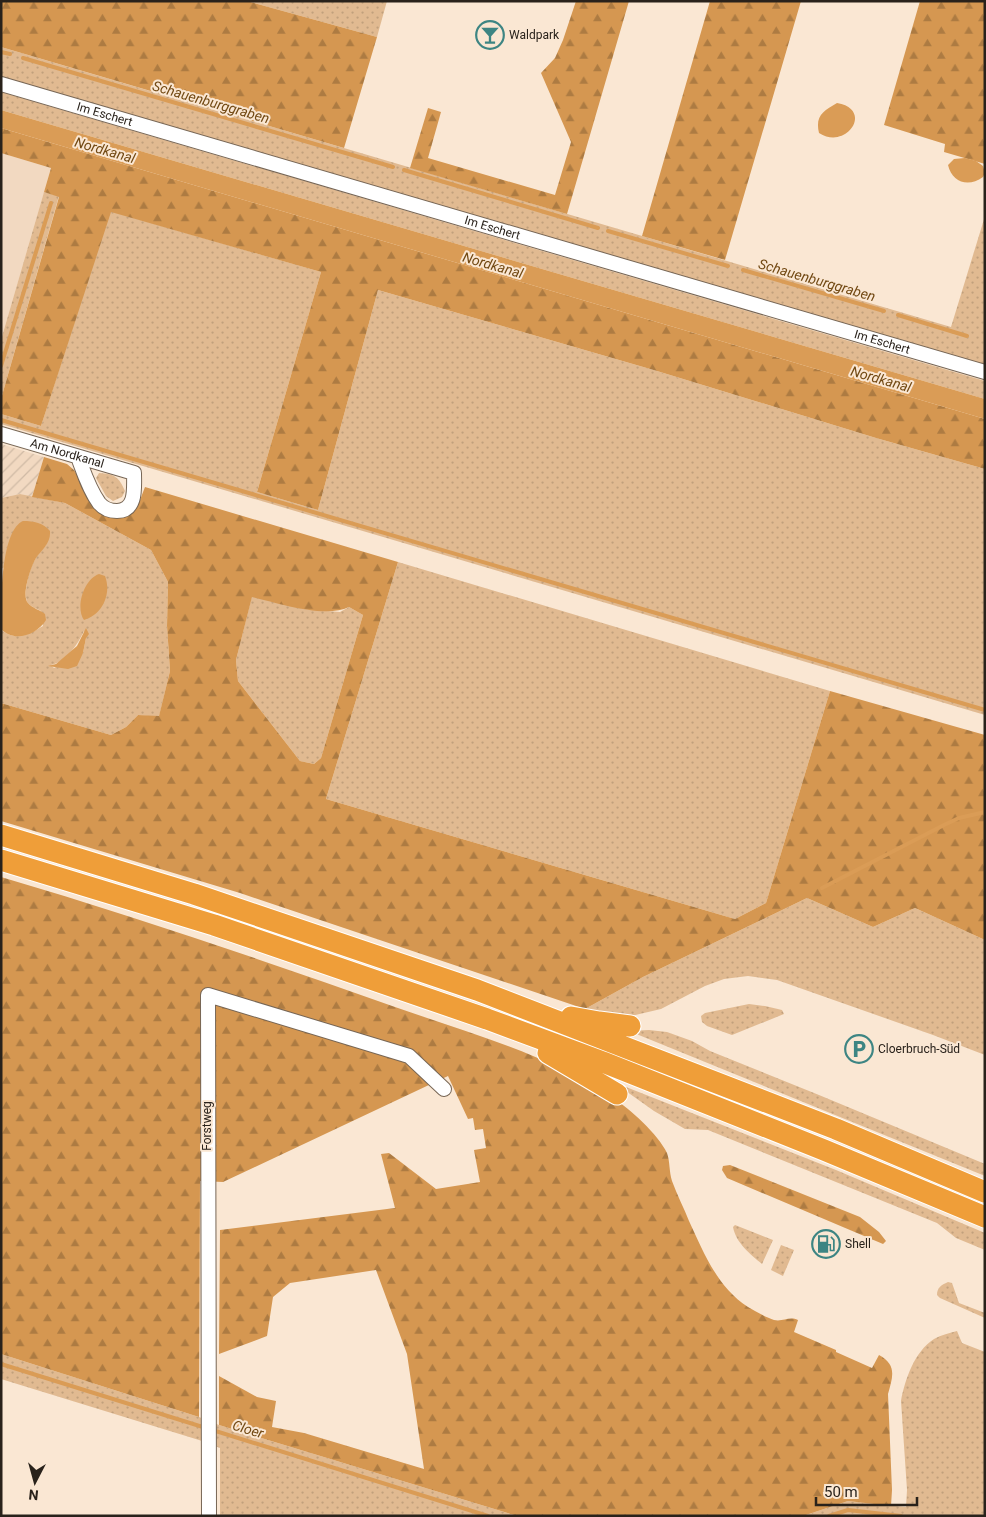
<svg xmlns="http://www.w3.org/2000/svg" width="986" height="1517" viewBox="0 0 986 1517" font-family="Roboto,sans-serif">
<defs>
<pattern id="industrial-furrows" width="10" height="10" patternUnits="userSpaceOnUse" patternTransform="scale(1.25)"><rect width="10" height="10" fill="#f2d9c1"/><path d="M-1 1l2-2M0 10L10 0M9 11l2-2" fill="none" stroke="#d0baa5"/></pattern>
<pattern id="grass-dots" width="8" height="8" patternUnits="userSpaceOnUse" patternTransform="scale(1.25)"><rect width="8" height="8" fill="#e1ba91"/><path d="M2 2h.1M6 6h.1" fill="none" stroke="#c1a07c" stroke-width="1.8" stroke-linecap="round"/></pattern>
<pattern id="forest-firs" width="22" height="20" patternUnits="userSpaceOnUse" patternTransform="scale(1.25)"><rect width="22" height="20" fill="#d59751"/><path d="M5 1l3.5 6h-7zM16 11l3.5 6h-7z" fill="#ad7b42"/></pattern>
</defs>
<rect width="100%" height="100%" fill="#fae7d3"/>
<path fill="#f2d9c1" d="M1,153L51,168L1,340Z"/>
<path fill="url(#industrial-furrows)" d="M1,444L44,457L32,497L20,494L1,498Z"/>
<path fill="url(#grass-dots)" fill-rule="evenodd" d="M247,1H387L377,37Z
M1,47L951,327L985,216V365L1,77Z
M1,92L985,381V399L1,110Z
M44,192L59,196L1,399V340Z
M110,211L321,272L257,492L318,510L378,290L657,371L876,438L985,469V715L1,424V414L41,426Z
M99,473C115,474 119,477 125,491L122,497L113,501L106,496L96,478Z
M20,494L65,503L151,550L168,582L167,626L170,671L159,717L138,715L126,727L111,735L1,703V629C13,642 30,634 43,626L41,611C37,609 30,606 28,603C22,596 30,568 34,561C37,555 42,550 46,545L1,569V498ZM84,631L86,638L83,653L54,668L51,665C66,662 78,644 84,631Z
M398,562L830,691L766,903L735,919L326,799Z
M252,596L305,609L340,612L349,607L363,615L321,758L314,764L300,761L238,681L236,660Z
M807,898L873,927L915,908L985,940V1055L933,1035L777,980L748,976L724,979L705,986L661,1009L631,1016L585,1009L643,977Z
M749,1004L765,1006L782,1010L784,1014L732,1035L707,1026L702,1022L701,1016L705,1013Z
M649,1030L667,1032L692,1041L710,1051L819,1095L985,1164V1176L629,1031Z
M626,1087L836,1170L985,1233V1250L956,1238L937,1223L708,1130L685,1129L654,1111L623,1089Z
M735,1225L773,1240L762,1264C750,1254 736,1243 733,1227Z
M781,1245L794,1250L783,1276L771,1270Z
M948,1282L952,1283L959,1303L985,1313V1318L940,1298L937,1295C937,1288 941,1285 948,1282Z
M957,1331L962,1343L985,1352V1516H803L848,1501L906,1507L907,1490L901,1401C905,1379 915,1351 934,1339C941,1335 950,1333 957,1331Z
M1,1354L199,1417L219,1425L517,1516H220V1448L199,1440L1,1379Z"/>
<path fill="url(#forest-firs)" fill-rule="evenodd" d="M1,1H247L377,37L344,148L1,47Z
M576,1H629L567,214L410,168L428,108L441,112L428,158L555,195L571,142L541,73L555,58L563,40Z
M710,1H801L725,260L642,236Z
M920,1H985V164L944,152L945,144L884,125Z
M1,128L985,419V469L876,438L657,371L378,290L318,510L257,492L321,272L111,212L41,426L1,414V399L59,197L44,192L51,168L1,153Z
M44,457L67,464L74,470L94,504L136,506L140,500L145,487L398,562L326,799L735,919L766,903L830,691L985,735V940L915,908L873,927L807,898L643,977L585,1009L240,893L1,821V703L111,735L126,727L138,715L159,716L170,671L167,626L168,582L151,550L65,503L32,497ZM252,597C278,603 325,619 349,607L363,615L321,758L314,764L300,761L238,681L236,660Z
M1,877C134,916 265,961 395,1007C469,1033 548,1054 613,1098C630,1109 658,1134 667,1153C670,1161 669,1172 672,1181C677,1195 684,1208 689,1221C704,1253 717,1287 748,1307C755,1311 767,1318 774,1320C783,1322 789,1316 798,1320L794,1332L836,1350V1352L872,1368L879,1355C897,1365 893,1376 888,1394L892,1490L891,1506L848,1501L803,1516H517L219,1425V1376L257,1397L276,1401L272,1427L304,1433L424,1469L407,1354L376,1270L290,1283L273,1297L267,1336L219,1354L220,1230L395,1208L381,1154L389,1153L436,1189L480,1182L474,1150L486,1148L483,1129L475,1130L473,1118L468,1119L448,1076L223,1182L200,1181L199,1417L1,1354Z
M730,1165L860,1217L879,1232L886,1241L883,1244L727,1178L722,1170L723,1166Z"/>
<path fill="#da9c56" d="M837,103C874,109 847,151 819,133C815,116 823,111 837,103Z
M1,110L985,399V419L1,128Z
M965,158L976,161L983,166L985,173L983,177C968,188 952,182 948,165L954,159Z
M23,521C34,521 43,523 50,531C51,543 42,550 36,558C31,566 21,596 28,603C32,608 40,610 45,614L46,620C37,635 14,643 1,629C1,605 0,531 23,521Z
M99,574L105,576C112,594 102,615 84,620C75,607 84,579 99,574Z
M86,628L89,634L86,638L83,653L77,666L68,669L48,666L56,664L77,646Z"/>
<g fill="none" stroke-linecap="round" stroke-linejoin="round">
<path stroke="#da9c56" stroke-width="4" d="M1,52L10,54
M23,58L393,167
M404,170L598,228
M608,231L728,266
M743,270L884,311
M898,315L967,336
M1,366L51,203
M1,420L985,710
M822,888L944,825L959,818L985,812
M1,1364L488,1516
M829,1516L848,1510L901,1516"/>
<defs>
<g id="minor">
<path id="s1" d="M1,84L985,372"/>
<path id="s2" d="M1,434L134,473C134,487 137,511 117,511C109,511 104,509 99,503C89,489 84,473 78,457"/>
<path d="M209,1516L208,995L409,1056L444,1089"/>
</g>
<path id="highway" d="M1,835L194,894L477,990L836,1129L985,1192
M1,860L214,925L487,1019L603,1062L824,1150L985,1217
M571,1017L599,1022L630,1026
M548,1053L617,1094"/>
</defs>
<use href="#minor" stroke="#765" stroke-width="16"/>
<use href="#highway" stroke="#fff" stroke-width="23"/>
<use href="#minor" stroke="#fff" stroke-width="14"/>
<use href="#highway" stroke="#ef9e39" stroke-width="21"/>
</g>
<defs>
<symbol id="bar-ring" viewBox="-11 -11 22 22"><circle r="9.5" fill="#fae7d3" stroke="#3d8583" stroke-width="1.5"/><path d="M-6-5H6L.8 .8V4.5H3.5V6h-7V4.5H-.8V.8Z" fill="#3d8583"/></symbol>
<symbol id="parking-ring" viewBox="-11 -11 22 22"><circle r="9.5" fill="#fae7d3" stroke="#3d8583" stroke-width="1.5"/><path d="M-3.5-5.5H1a3.5 3.5 0 0 1 0 7H-1V5.5H-3.5ZM-1-3.4V-.6H.8a1.4 1.4 0 0 0 0-2.8Z" fill="#3d8583"/></symbol>
<symbol id="fuel-ring" viewBox="-11 -11 22 22"><circle r="9.5" fill="#fae7d3" stroke="#3d8583" stroke-width="1.5"/><path d="M-5.5-6h7V0h2V4h1.3V-2.5L3-4.5l.8-.8L6-3V5H2.5V1h-1V6h-7ZM-4.2-4.7v3.2H.2V-4.7Z" fill="#3d8583"/></symbol>
</defs>
<g fill-rule="evenodd">
<use href="#bar-ring" x="474" y="19" width="32" height="32"/>
<use href="#parking-ring" x="843" y="1033" width="32" height="32"/>
<use href="#fuel-ring" x="810" y="1228" width="32" height="32"/>
</g>
<g text-anchor="middle" stroke-width="4" stroke-linejoin="round" paint-order="stroke">
<g font-size="12" fill="#29221b" stroke="#fae7d3" text-anchor="start">
<text x="509" y="39">Waldpark</text>
<text x="878" y="1053">Cloerbruch-Süd</text>
<text x="845" y="1248">Shell</text>
</g>
<g font-size="12" fill="#29221b" stroke="#fae7d3">
<text dy="4" stroke="none"><textPath href="#s1" startOffset="108">Im Eschert</textPath></text>
<text dy="4" stroke="none"><textPath href="#s1" startOffset="512">Im Eschert</textPath></text>
<text dy="4" stroke="none"><textPath href="#s1" startOffset="918">Im Eschert</textPath></text>
<text dy="4" stroke="none"><textPath href="#s2" startOffset="69">Am Nordkanal</textPath></text>
<text transform="translate(207 1126) rotate(-90)" y="4">Forstweg</text>
</g>
<g font-size="14" font-style="italic" fill="#724913" stroke="#fae7d3">
<text transform="translate(211 102) rotate(16)" y="5">Schauenburggraben</text>
<text transform="translate(105 150) rotate(16)" y="5">Nordkanal</text>
<text transform="translate(493 265) rotate(16)" y="5">Nordkanal</text>
<text transform="translate(817 280) rotate(16)" y="5">Schauenburggraben</text>
<text transform="translate(881 379) rotate(16)" y="5">Nordkanal</text>
<text transform="translate(248 1429) rotate(17)" y="5">Cloer</text>
</g>
</g>
<rect width="986" height="1517" fill="none" stroke="#29221b" stroke-width="5"/>
<g transform="translate(35 1482) rotate(186)" stroke="#fae7d3" stroke-width="4" paint-order="stroke">
<path d="M0-4L9 19L0 12L-9 19Z" fill="#29221b"/>
<text y="-8" font-size="14" font-weight="bold" text-anchor="middle" fill="#29221b">N</text>
</g>
<path d="M816 1497v8h101v-8" fill="none" stroke="#29221b" stroke-width="2.5"/>
<text x="824" y="1497" font-size="15" fill="#29221b" stroke="#fae7d3" stroke-width="4" paint-order="stroke">50 m</text>
</svg>
